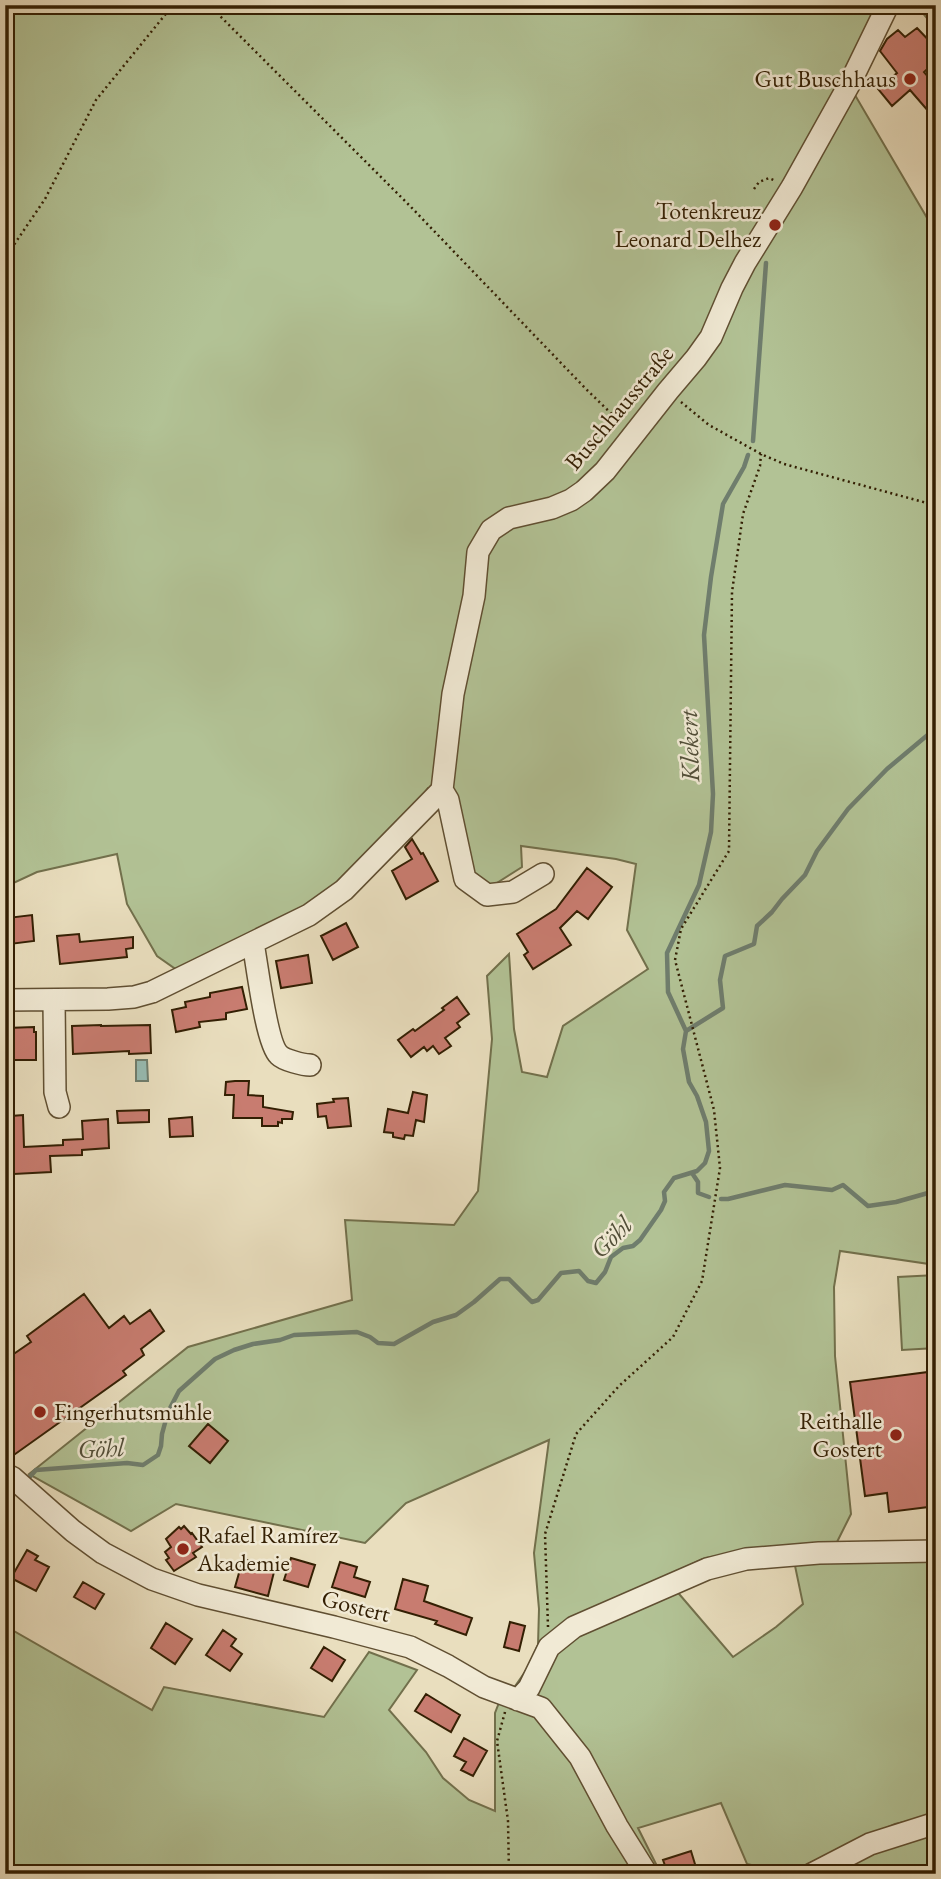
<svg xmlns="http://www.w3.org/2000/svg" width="941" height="1879" viewBox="0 0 941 1879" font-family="'EB Garamond',serif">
<rect width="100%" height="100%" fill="#e9debe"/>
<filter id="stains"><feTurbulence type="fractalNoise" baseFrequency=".00286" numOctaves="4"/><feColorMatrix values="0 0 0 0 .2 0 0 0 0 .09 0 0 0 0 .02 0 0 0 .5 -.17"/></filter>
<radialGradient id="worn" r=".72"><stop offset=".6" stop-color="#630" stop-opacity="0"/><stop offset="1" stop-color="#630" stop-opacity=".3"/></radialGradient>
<path fill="#b2c295" stroke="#72704c" stroke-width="2" d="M5,5H881L852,90L933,228L936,227V1265L840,1251L834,1287L835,1356L851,1514L836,1544L768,1548L705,1558L579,1617L674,1588L733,1657L776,1627L803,1604L794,1561H936V1815L895,1824L788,1873L747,1864L721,1803L638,1828L661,1874H5V1626L152,1710L164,1687L324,1717L369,1652L417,1670L389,1710L426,1752L443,1778L469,1800L495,1811V1713L502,1695L511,1692L527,1669L538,1645L539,1609L534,1553L549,1440L406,1503L365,1543L176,1504L131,1531L29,1474L188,1347L352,1300L345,1220L454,1225L478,1191L492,1039L487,976L509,954L514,1029L522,1072L547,1077L563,1026L648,969L627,930L636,864L616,859L521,846L522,867L492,886L472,871L453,791L428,788L416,804L378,840L339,883L302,908L177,970L157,956L127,904L117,854L37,872L5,887Z
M916,5H936V29Z
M936,1275V1348L902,1350L898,1277Z
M936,1830V1874H827L870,1851Z"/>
<path fill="#97bcb3" stroke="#6f7d6d" stroke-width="2" d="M136,1060H147L148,1081H136Z"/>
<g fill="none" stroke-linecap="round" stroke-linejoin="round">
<path stroke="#6f7d6d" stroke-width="4.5" d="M753,441L766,263
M686,1031L668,992L667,953L699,885L711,832L713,794L704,635L711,577L723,504L744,467L748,455
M692,1173L698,1182V1193L709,1197
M721,1199H728L785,1185L832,1190L843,1185L868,1206L896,1202L928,1193L936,1196
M26,1481L36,1470L127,1463L143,1465L158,1455L161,1446L162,1434L168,1412L179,1391L215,1359L234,1350L253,1344L280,1340L294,1335L357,1332L370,1337L378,1343L394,1344L433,1322L456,1315L474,1302L500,1279H509L532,1302L538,1300L561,1273L579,1271L588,1281L596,1283L605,1272L611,1257L623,1248L633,1246L640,1240L661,1210L665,1201L664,1192L674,1178L697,1171L705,1163L709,1151L706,1122L697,1096L689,1082L683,1049L686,1031L723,1008L720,980L725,956L754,944L757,926L772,912L782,899L805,875L817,851L848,809L887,769L936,728
M5,1504L18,1490"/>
</g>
<path fill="#c87c70" stroke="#331f03" stroke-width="2" d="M917,28L936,48V61L924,72L936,86V120L910,90L892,106L878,89L897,73L880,51L887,39L898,30L905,37Z
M412,839L421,854L423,853L438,881L406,899L392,871L412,859L405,847Z
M587,868L612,887L588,919L577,911L560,928L571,945L533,969L524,955L528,952L517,934L556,909Z
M32,915L34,941L10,944L7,918Z
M346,923L358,947L333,960L321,936Z
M79,934L80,942L133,937V948L126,949L127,957L60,964L57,936Z
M308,955L312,983L281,988L276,961Z
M242,987L247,1009L226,1013V1019L199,1022L200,1027L176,1032L172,1010L186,1007L185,1002L210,997V993Z
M457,997L469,1014L457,1023L460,1027L445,1038L451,1046L439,1054L433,1046L427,1051L424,1047L411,1057L398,1040L413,1029L415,1031L444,1010L442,1008Z
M101,1025V1026L150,1025L151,1053L129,1054V1051L73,1054L72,1026Z
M34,1027V1032H36V1060H8L7,1028Z
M235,1081H249L248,1095L263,1096V1107L293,1112L292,1119H282V1123L278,1122V1126H262V1118H233L234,1095H225L226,1082Z
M413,1092L427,1095L424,1122L416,1120L413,1136L405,1135L404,1139L393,1137V1133L384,1132L388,1109L408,1113Z
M348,1098L351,1126L328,1128L326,1116L318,1117L317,1104L334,1102L333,1099Z
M149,1110V1122L118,1123L117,1111Z
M23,1115L24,1147L63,1145V1140L83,1139L82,1121L108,1119L109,1148L82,1150V1155L50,1156L51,1172L14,1174L11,1116Z
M192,1117L193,1136L170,1137L169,1119Z
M84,1294L109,1328L124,1316L130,1324L150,1310L164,1331L141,1349L144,1355L123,1371L126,1375L11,1457L5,1450V1360L31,1342L27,1336Z
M936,1371V1506L889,1512L887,1493L865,1496L850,1382Z
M208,1424L228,1441L210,1463L189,1446Z
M184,1526L191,1534L192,1533L202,1547L193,1553L196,1557L174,1571L166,1560L169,1558L165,1552L171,1547L166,1539L179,1527L181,1529Z
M27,1550L38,1556L35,1560L49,1567L36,1591L11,1578Z
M291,1558L315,1565L308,1587L284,1580Z
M243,1559L275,1568L268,1596L235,1587Z
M340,1562L357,1567L354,1577L370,1582L365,1597L332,1587Z
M403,1579L428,1586L424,1601L472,1618L466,1635L435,1624L437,1621L395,1609Z
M83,1582L104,1594L95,1609L74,1597Z
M510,1622L525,1626L519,1651L504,1647Z
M166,1623L192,1639L175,1664L151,1648Z
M223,1630L236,1639L231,1646L242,1654L230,1671L206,1655Z
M324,1647L345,1660L332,1681L311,1668Z
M426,1694L460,1715L451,1732L415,1711Z
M464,1738L487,1751L473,1776L461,1770L466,1762L454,1756Z
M691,1851L698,1874H668L663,1860Z"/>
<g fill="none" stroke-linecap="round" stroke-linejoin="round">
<defs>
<path id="minor" d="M442,790L448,800L465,879L487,895L513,892L543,874
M253,943C257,963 266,1043 279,1055C284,1060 303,1065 310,1065
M5,1000L108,999L134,997L152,992L309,915L344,890L442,790L453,694L474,596L478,552L491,530L509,518L552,508L571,500L584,491L605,471L668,391L696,358L711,337L732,288L745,263L792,187L850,83L888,5
M54,1000L55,1092L59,1107
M5,1474L13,1478L73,1531L103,1553L152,1579L198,1595L334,1627L410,1647L448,1666L484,1687L541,1708L580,1757L617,1826L647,1874
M518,1700L529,1688L549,1647L574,1627L707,1569L746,1559L819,1553L936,1551
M812,1874L870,1844L936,1823"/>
</defs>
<use href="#minor" stroke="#604f32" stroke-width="24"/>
<path stroke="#331f03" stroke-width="2.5" stroke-dasharray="2 3.5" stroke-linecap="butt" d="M209,5L410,206L586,389L622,424
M754,189L759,182L769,178L776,181
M5,258L45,199L96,100L173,5
M681,402L709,425L761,454L784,464L927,503L936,504
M548,1627L545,1534L576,1434L619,1386L673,1337L702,1281L720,1168L714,1110L675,960L681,929L729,851L732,592L743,514L760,466L761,454
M505,1712L497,1741L508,1821L509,1874"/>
<use href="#minor" stroke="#f1ead5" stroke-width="21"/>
</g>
<g fill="#8f2418" stroke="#f1ead5" stroke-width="2.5">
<circle cx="910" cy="79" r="7"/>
<circle cx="775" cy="225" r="7"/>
<circle cx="40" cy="1412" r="7"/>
<circle cx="896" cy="1435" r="7"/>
<circle cx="183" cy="1549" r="7"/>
</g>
<g text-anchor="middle" stroke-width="5" stroke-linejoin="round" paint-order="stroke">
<g font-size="24" fill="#331f03" stroke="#f1ead5" text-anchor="end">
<text x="896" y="87">Gut Buschhaus</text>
<text x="761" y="219">Totenkreuz<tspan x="761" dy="28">Leonard Delhez</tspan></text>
<text x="54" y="1420" text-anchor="start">Fingerhutsmühle</text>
<text x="882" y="1429">Reithalle<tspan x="882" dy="28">Gostert</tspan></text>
<text x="197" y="1543" text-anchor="start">Rafael Ramírez<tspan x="197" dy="28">Akademie</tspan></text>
</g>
<g font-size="24" fill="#331f03" stroke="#f1ead5">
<text transform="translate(619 408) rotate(-50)" y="8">Buschhausstraße</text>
<text transform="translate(356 1606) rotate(14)" y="8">Gostert</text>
</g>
<g font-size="26" font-style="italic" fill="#514e38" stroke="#f1ead5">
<text transform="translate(689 746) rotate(-92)" y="9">Klekert</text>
<text transform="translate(611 1237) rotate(-45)" y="9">Göhl</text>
<text transform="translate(101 1448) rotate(-3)" y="9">Göhl</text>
</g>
</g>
<rect width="941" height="1879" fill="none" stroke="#e9debe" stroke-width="28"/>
<rect x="7" y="7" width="927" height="1865" fill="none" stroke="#331f03" stroke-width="3.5"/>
<rect x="14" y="14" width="913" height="1851" fill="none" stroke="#331f03" stroke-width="2"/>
<rect width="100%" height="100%" filter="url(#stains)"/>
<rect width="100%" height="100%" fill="url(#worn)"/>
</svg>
